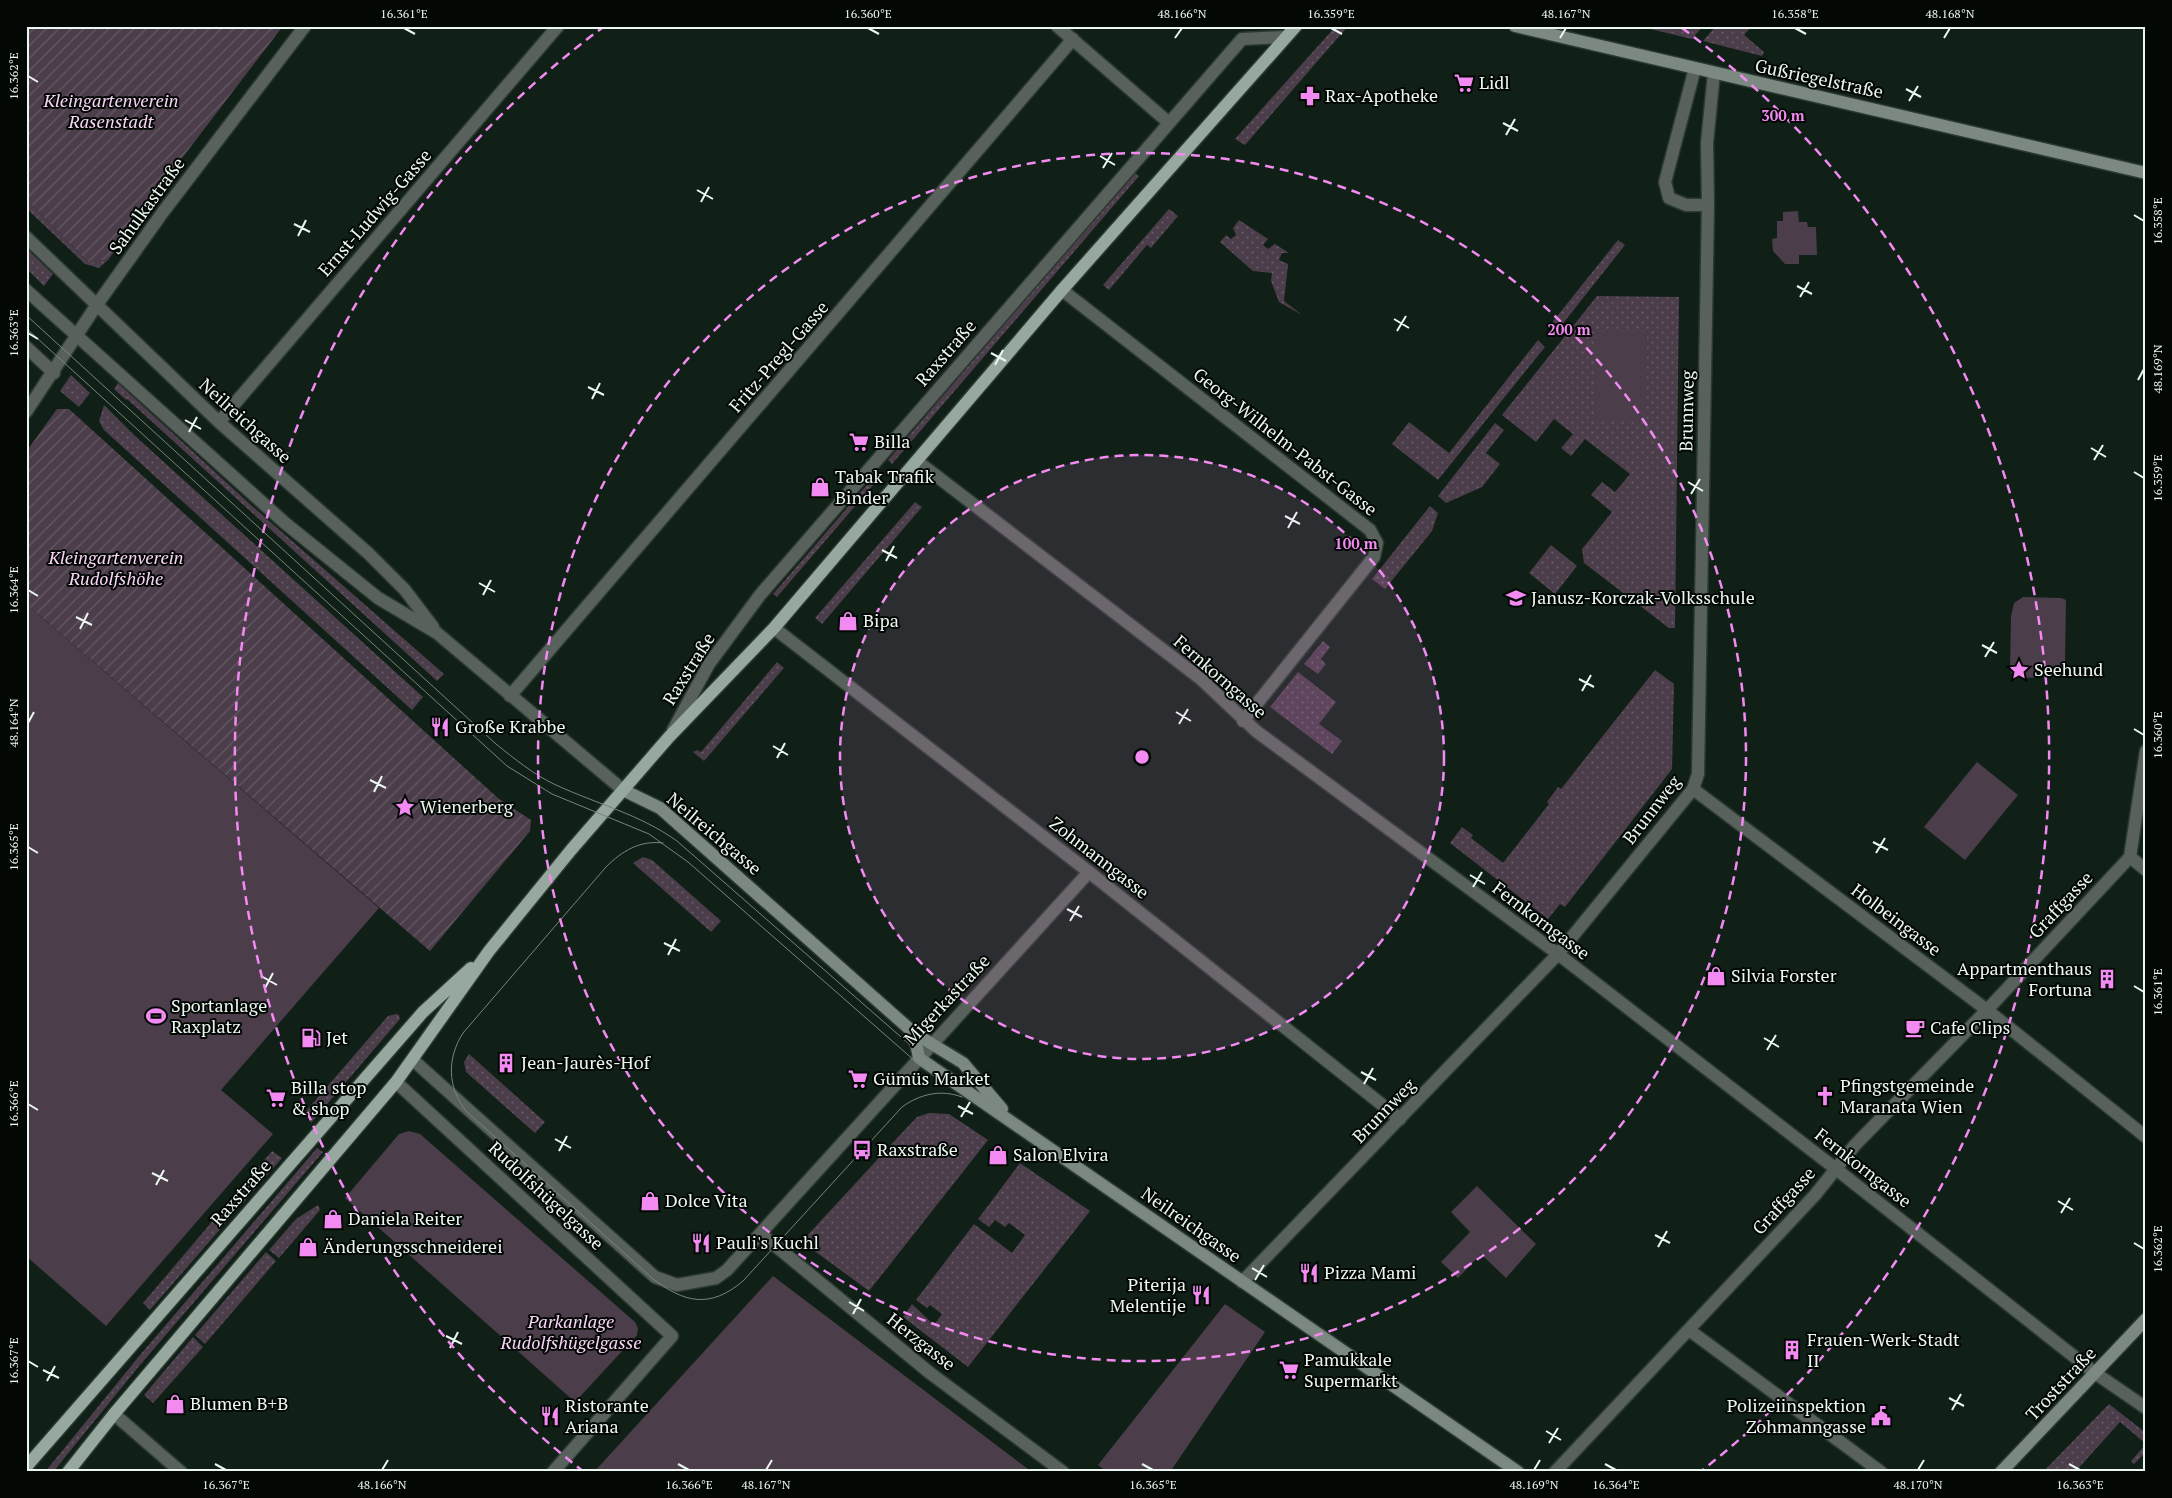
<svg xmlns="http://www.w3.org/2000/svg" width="2172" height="1498" viewBox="0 0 2172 1498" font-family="'PT Serif',serif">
<defs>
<pattern id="grass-dots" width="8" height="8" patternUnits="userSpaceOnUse" patternTransform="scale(1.25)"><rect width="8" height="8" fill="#4b3d4a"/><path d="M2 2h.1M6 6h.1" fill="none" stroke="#655a65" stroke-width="1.8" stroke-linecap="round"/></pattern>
<pattern id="garden-furrows" width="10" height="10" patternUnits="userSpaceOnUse" patternTransform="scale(1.25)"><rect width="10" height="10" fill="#4b3d4a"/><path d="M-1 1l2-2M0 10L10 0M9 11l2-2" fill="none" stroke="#655a65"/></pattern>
</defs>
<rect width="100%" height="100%" fill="#102017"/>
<path fill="url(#grass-dots)" d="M1336,26H1348L1245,145L1235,139Z
M1638,26H1703L1692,39Z
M1716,26H1752L1744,35L1764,52L1762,56L1703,41Z
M1134,172L1139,176L892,464L888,460Z
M26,199L88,262L108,260L99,268L85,264L26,208Z
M1169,209L1178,216L1151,248L1147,245L1109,290L1103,285Z
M1239,220L1268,239L1263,245L1268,249L1275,244L1289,253H1282L1279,260L1288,264L1284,301L1302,315L1279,302L1271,281L1272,273L1253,271L1220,242L1226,235L1231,239L1236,235L1233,228Z
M1618,240L1625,245L1557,331L1550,325Z
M26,248L53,274L44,286L26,268Z
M1597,296L1679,297L1675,628H1669L1584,563L1582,549L1612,512L1591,495L1602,482L1615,492L1630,474L1585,439L1571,456L1561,448L1573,434L1554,419L1536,442L1502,415Z
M1538,340L1545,347L1438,480L1392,444L1409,422L1449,453Z
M71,375L90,393L79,407L60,391Z
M118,383L251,505L444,674L437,681L127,399L126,400L114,389Z
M104,405L134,435L423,697L412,710L104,430L99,421Z
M1495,423L1504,430L1486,453L1500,464L1482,487L1446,503L1438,496Z
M878,472L881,476L777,597L773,594Z
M915,502L922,507L822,624L815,618Z
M1430,506L1438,513L1432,531L1385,589L1372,579Z
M1551,545L1577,566L1555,594L1529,573Z
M1323,641L1330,647L1321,659L1326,664L1318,674L1304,664Z
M777,662L784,668L704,761L693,752L697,750L701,752Z
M1655,670L1674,684L1672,769L1565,907L1560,904L1548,919L1450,843L1462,827L1473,835L1471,838L1503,863L1549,804L1547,802L1558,787L1561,789Z
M1298,672L1336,702L1319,724L1342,741L1332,754L1270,707Z
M643,857L652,860L721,921L711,932L633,863Z
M396,1014L399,1015L400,1019L311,1123L307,1110L388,1016Z
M469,1054L545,1122L535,1133L466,1072L464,1062Z
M929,1113L949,1114L988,1140L869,1291L805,1244L804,1239L900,1135L917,1117Z
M317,1148L323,1152L140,1365L53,1472H45L140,1355Z
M272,1151L282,1158L150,1310L143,1303Z
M1020,1163L1090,1211L968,1367L903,1317L912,1304L934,1325L942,1314L930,1305L927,1308L916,1300L974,1224L1012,1253L1025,1235L1009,1223L1005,1227L995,1220L989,1227L978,1219Z
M318,1205L320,1210L279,1258L269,1250L296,1219Z
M266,1252L276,1261L205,1344L195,1335Z
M193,1337L203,1347L153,1403L144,1395Z
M2109,1404L2146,1433V1452L2134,1464L2131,1461L2146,1444L2120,1422L2075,1472H2043Z"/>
<path fill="#4b3d4a" d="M1798,211L1799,222H1807L1808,227H1816L1817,255H1799V264H1785L1773,251L1772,239L1777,238V221H1783V212Z
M1597,332H1647L1646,422L1595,421Z
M2023,597L2061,598L2066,600L2065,663C2057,678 2028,680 2013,676L2010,670L2011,616L2014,603Z
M26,604L379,908L221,1090L273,1134L106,1326L26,1256Z
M1977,762L2018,795L1965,860L1924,827Z
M409,1131L420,1134L635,1322L638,1328L637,1335L575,1402L345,1198L399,1134Z
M1477,1186L1536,1244L1506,1278L1481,1254L1458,1278L1441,1262L1470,1232L1451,1212Z
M773,1276L1032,1472H594Z
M1225,1304L1265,1332L1170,1472H1107L1098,1465Z"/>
<path fill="url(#garden-furrows)" d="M26,26H283L150,200L108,260L88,262L26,199Z
M57,409H69L499,799L531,820L530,831L430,951L26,604V452Z"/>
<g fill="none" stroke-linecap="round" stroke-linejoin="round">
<defs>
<path id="street" d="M1057,26L1168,122
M1695,68L1665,182L1669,198L1686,205H1708
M26,237L219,422L368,553L405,590L433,627
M26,290L285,523L378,598L437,633L623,790
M1062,290L1370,530L1377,543L1374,557L1243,721
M26,347L54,373
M26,412L96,306L163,212L305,26
M219,422L558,26
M917,461L1201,679L1256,731L1558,954L1836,1169L2095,1373L2146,1408
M774,628L1089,872L1400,1119
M510,696L1073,39
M673,730L709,664L760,595L1242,39L1285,37
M1693,789L1987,1010L2146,1137
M2130,857L2146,870
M413,1060L655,1277L677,1285L716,1278L727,1270L1089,872
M396,1082L672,1336L553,1472
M761,1234L930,1373L1063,1472
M1242,1282L1558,954L1693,789L1698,774L1708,205L1707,143L1714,73
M1689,1330L1881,1472
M114,1414L181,1472
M1555,1472L1815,1195L1855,1145L1987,1010L2130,857L2146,751"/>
<path id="secondary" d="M1515,26L2146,173
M623,790L660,808L914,1033L963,1063L1002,1109
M914,1033L919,1058L1518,1472
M2001,1472L2146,1319"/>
<path id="primary" d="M26,1467L423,1012L471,968
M68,1472L114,1414L396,1082L489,951L571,850L669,737L774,628L1062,290L1296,26"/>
</defs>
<use href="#street" stroke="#2b3a31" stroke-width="15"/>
<use href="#secondary" stroke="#2b3a31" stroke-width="15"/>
<use href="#primary" stroke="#2b3a31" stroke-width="15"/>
<use href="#street" stroke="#59615c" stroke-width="12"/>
<use href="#secondary" stroke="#7c8981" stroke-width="12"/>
<use href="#primary" stroke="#97a89e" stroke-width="12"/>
<path stroke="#78857e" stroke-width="1" d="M26,315L496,744C515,759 534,775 556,785C597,804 639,814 677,841L917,1051L1526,1472
M26,328L507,766L552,794L649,834L688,862L915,1061L1509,1472
M663,843C640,840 622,851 606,867L463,1033C447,1058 447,1087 466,1111L652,1278C684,1303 710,1309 743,1281L902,1107C920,1094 941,1089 962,1097"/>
</g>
<path fill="none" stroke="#edf7f1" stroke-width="2" d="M404,28L415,34M868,28L879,34M1331,28L1342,34M1795,28L1806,34M1175,38L1182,28M1560,38L1566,28M1944,38L1950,28M28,76L38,82M1906,89L1921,97M1909,101L1918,86M1503,123L1518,131M1506,135L1515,119M1100,156L1115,165M1103,168L1112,153M697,190L713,199M701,202L709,187M2134,215L2144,221M294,224L310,232M298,236L306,220M1797,286L1812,294M1800,297L1809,282M1394,319L1409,328M1397,331L1406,316M28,333L38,339M991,353L1006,361M995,365L1003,350M2138,380L2144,369M588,387L604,395M592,399L600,383M185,420L201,429M189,432L197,417M2091,448L2106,457M2094,460L2103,445M2134,472L2144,478M1688,482L1703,491M1691,494L1700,479M1285,516L1300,524M1288,528L1297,512M882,550L897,558M886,561L894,546M479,583L495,592M28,590L38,596M483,595L491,580M76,617L92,625M80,629L88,613M1982,645L1997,653M1985,657L1994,642M1579,679L1594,687M1582,691L1591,675M1176,712L1191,721M28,723L34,712M1179,724L1188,709M2134,729L2144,735M773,746L788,755M777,758L785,743M370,780L386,788M374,792L382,776M1873,842L1888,850M28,847L38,853M1876,853L1885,838M1470,875L1485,884M1473,887L1482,872M1067,909L1082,917M1070,921L1079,906M664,943L680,951M668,955L676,939M261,976L277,985M2134,986L2144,992M265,988L273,973M1764,1038L1779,1047M1767,1050L1776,1035M1361,1072L1376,1080M1364,1084L1373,1068M28,1104L38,1110M958,1106L973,1114M961,1117L970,1102M555,1139L571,1148M559,1151L567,1136M152,1173L168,1181M156,1185L164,1170M2058,1201L2073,1210M2061,1213L2070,1198M1655,1235L1670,1243M2134,1243L2144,1249M1658,1247L1667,1231M1252,1268L1267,1277M1255,1280L1264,1265M849,1302L864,1311M853,1314L861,1299M446,1336L462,1344M450,1348L458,1332M28,1361L38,1367M43,1370L59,1378M47,1381L55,1366M1949,1398L1964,1406M1952,1410L1961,1394M1546,1431L1561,1440M1549,1443L1558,1428M215,1464L226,1470M678,1464L689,1470M1142,1464L1153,1470M1605,1464L1616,1470M2069,1464L2080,1470M382,1470L388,1460M766,1470L772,1460M1534,1470L1540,1460M1918,1470L1924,1460"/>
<circle cx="1142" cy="757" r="302" fill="#f38af2" fill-opacity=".12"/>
<g fill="none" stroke="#f38af2" stroke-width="2.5" stroke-dasharray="9 6">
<circle cx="1142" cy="757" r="302"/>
<circle cx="1142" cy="757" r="604"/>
<path d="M584 1472A907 907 0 0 1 602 28M1682 28A907 907 0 0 1 1700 1472"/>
</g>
<defs>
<symbol id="supermarket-bare" viewBox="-9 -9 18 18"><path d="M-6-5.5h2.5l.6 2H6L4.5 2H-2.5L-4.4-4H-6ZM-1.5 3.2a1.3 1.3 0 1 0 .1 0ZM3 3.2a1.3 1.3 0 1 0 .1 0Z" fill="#f38af2" stroke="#030805" stroke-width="2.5" paint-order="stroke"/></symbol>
<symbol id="pharmacy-bare" viewBox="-9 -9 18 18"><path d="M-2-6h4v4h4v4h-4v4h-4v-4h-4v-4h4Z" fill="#f38af2" stroke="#030805" stroke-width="2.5" paint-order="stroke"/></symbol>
<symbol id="shop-bare" viewBox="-9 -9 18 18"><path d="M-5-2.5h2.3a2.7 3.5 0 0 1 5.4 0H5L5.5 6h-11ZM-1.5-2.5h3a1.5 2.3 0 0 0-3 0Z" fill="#f38af2" stroke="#030805" stroke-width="2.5" paint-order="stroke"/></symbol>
<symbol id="school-bare" viewBox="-9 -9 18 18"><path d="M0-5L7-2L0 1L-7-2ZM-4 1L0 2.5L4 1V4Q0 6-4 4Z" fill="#f38af2" stroke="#030805" stroke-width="2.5" paint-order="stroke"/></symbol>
<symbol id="sight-bare" viewBox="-9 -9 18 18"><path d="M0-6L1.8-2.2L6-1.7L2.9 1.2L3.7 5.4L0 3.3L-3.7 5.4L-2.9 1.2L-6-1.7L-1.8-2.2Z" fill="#f38af2" stroke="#030805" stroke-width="2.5" paint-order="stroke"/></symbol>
<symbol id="restaurant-bare" viewBox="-9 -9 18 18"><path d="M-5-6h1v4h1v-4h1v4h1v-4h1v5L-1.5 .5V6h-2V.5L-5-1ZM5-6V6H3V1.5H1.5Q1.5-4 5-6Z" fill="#f38af2" stroke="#030805" stroke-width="2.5" paint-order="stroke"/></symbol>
<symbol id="building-bare" viewBox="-9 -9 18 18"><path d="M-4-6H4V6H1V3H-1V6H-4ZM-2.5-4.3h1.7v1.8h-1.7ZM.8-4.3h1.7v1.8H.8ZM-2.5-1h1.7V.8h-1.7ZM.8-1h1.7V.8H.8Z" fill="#f38af2" stroke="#030805" stroke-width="2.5" paint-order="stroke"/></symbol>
<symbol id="stadium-bare" viewBox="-9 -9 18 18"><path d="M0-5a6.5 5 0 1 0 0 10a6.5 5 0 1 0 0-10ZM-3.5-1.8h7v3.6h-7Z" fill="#f38af2" stroke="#030805" stroke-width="2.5" paint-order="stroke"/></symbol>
<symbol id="cafe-bare" viewBox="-9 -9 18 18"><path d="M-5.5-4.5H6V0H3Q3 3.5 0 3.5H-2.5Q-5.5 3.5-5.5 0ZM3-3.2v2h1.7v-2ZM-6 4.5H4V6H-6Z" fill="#f38af2" stroke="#030805" stroke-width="2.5" paint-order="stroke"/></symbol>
<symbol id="fuel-bare" viewBox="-9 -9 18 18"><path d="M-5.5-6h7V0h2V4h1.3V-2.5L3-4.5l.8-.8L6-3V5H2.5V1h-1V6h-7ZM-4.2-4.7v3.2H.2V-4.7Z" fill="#f38af2" stroke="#030805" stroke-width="2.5" paint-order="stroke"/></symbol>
<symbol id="church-bare" viewBox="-9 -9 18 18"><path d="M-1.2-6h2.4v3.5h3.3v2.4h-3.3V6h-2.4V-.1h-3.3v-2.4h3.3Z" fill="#f38af2" stroke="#030805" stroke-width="2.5" paint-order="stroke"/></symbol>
<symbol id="bus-bare" viewBox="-9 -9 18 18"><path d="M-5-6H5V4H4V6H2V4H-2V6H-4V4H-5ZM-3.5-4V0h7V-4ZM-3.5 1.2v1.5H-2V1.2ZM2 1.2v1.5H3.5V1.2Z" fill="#f38af2" stroke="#030805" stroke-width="2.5" paint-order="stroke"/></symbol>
<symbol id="civic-bare" viewBox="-9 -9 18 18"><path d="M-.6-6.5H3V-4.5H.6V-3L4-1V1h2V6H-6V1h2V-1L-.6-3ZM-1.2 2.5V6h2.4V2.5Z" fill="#f38af2" stroke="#030805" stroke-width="2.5" paint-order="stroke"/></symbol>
</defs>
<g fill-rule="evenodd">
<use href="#supermarket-bare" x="1450" y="69" width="28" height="28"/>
<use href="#pharmacy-bare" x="1296" y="82" width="28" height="28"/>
<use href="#supermarket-bare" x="845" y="428" width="28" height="28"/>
<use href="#shop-bare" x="806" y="473" width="28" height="28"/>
<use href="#school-bare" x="1502" y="584" width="28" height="28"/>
<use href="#shop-bare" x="834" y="607" width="28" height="28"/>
<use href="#sight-bare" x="2005" y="656" width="28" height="28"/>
<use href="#restaurant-bare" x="426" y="713" width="28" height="28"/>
<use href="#sight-bare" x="391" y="793" width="28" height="28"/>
<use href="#shop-bare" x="1702" y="962" width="28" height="28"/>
<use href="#building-bare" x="2093" y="965" width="28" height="28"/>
<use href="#stadium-bare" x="142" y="1002" width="28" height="28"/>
<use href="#cafe-bare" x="1901" y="1014" width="28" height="28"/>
<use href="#fuel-bare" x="297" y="1024" width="28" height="28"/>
<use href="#building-bare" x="492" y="1049" width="28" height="28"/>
<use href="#supermarket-bare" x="844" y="1065" width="28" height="28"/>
<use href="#church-bare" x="1811" y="1082" width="28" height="28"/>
<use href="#supermarket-bare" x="262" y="1084" width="28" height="28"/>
<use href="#bus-bare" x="848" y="1136" width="28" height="28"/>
<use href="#shop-bare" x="984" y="1141" width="28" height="28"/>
<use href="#shop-bare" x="636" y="1187" width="28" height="28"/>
<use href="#shop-bare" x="319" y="1205" width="28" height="28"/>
<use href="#restaurant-bare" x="687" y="1229" width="28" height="28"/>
<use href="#shop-bare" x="294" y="1233" width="28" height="28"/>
<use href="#restaurant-bare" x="1295" y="1259" width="28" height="28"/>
<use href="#restaurant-bare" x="1187" y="1281" width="28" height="28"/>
<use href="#building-bare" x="1778" y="1336" width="28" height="28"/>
<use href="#supermarket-bare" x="1275" y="1356" width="28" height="28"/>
<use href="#shop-bare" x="161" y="1390" width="28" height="28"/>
<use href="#restaurant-bare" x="536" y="1402" width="28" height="28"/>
<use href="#civic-bare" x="1867" y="1402" width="28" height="28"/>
</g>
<g text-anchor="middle" stroke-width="4" stroke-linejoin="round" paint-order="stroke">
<g font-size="18" fill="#edf7f1" stroke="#030805">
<text transform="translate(1819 79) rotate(12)" y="6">Gußriegelstraße</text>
<text transform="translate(147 206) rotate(-54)" y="6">Sahulkastraße</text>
<text transform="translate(375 213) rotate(-49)" y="6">Ernst-Ludwig-Gasse</text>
<text transform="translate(946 353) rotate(-49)" y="6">Raxstraße</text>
<text transform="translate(779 357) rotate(-49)" y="6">Fritz-Pregl-Gasse</text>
<text transform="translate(1687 411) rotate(-89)" y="6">Brunnweg</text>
<text transform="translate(245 421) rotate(42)" y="6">Neilreichgasse</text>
<text transform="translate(1285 442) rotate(38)" y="6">Georg-Wilhelm-Pabst-Gasse</text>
<text transform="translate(689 669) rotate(-58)" y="6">Raxstraße</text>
<text transform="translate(1220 677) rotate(41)" y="6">Fernkorngasse</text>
<text transform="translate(1652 810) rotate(-52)" y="6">Brunnweg</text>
<text transform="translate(714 834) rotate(40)" y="6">Neilreichgasse</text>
<text transform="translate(1099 858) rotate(38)" y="6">Zohmanngasse</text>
<text transform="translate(2061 905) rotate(-47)" y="6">Graffgasse</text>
<text transform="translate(1896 920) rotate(37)" y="6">Holbeingasse</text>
<text transform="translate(1541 921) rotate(37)" y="6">Fernkorngasse</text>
<text transform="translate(947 1000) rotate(-47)" y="6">Migerkastraße</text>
<text transform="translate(1384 1111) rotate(-46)" y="6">Brunnweg</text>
<text transform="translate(1863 1168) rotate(38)" y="6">Fernkorngasse</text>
<text transform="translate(241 1193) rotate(-49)" y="6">Raxstraße</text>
<text transform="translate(546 1196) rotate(43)" y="6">Rudolfshügelgasse</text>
<text transform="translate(1784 1201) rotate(-48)" y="6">Graffgasse</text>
<text transform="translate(1191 1225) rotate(35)" y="6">Neilreichgasse</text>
<text transform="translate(921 1342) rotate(38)" y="6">Herzgasse</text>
<text transform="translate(2061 1384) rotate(-47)" y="6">Troststraße</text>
</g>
<g font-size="18" fill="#edf7f1" stroke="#030805" text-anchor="start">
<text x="1479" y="89">Lidl</text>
<text x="1325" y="102">Rax-Apotheke</text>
<text x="874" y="448">Billa</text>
<text x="835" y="483">Tabak Trafik<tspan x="835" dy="21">Binder</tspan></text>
<text x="1531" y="604">Janusz-Korczak-Volksschule</text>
<text x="863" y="627">Bipa</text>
<text x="2034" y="676">Seehund</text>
<text x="455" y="733">Große Krabbe</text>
<text x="420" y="813">Wienerberg</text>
<text x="2092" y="975" text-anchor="end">Appartmenthaus<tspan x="2092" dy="21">Fortuna</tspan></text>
<text x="1731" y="982">Silvia Forster</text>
<text x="171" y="1012">Sportanlage<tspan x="171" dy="21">Raxplatz</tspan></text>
<text x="1930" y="1034">Cafe Clips</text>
<text x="326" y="1044">Jet</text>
<text x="521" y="1069">Jean-Jaurès-Hof</text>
<text x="873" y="1085">Gümüs Market</text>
<text x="1840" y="1092">Pfingstgemeinde<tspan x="1840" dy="21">Maranata Wien</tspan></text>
<text x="291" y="1094">Billa stop<tspan x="291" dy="21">&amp; shop</tspan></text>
<text x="877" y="1156">Raxstraße</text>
<text x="1013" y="1161">Salon Elvira</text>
<text x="665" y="1207">Dolce Vita</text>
<text x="348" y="1225">Daniela Reiter</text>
<text x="716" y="1249">Pauli's Kuchl</text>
<text x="323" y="1253">Änderungsschneiderei</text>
<text x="1324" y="1279">Pizza Mami</text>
<text x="1186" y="1291" text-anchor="end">Piterija<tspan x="1186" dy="21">Melentije</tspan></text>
<text x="1807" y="1346">Frauen-Werk-Stadt<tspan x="1807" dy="21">II</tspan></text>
<text x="1304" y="1366">Pamukkale<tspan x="1304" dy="21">Supermarkt</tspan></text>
<text x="190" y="1410">Blumen B+B</text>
<text x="565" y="1412">Ristorante<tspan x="565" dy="21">Ariana</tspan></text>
<text x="1866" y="1412" text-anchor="end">Polizeiinspektion<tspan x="1866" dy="21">Zohmanngasse</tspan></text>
</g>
<g font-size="18" font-style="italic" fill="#fad5f8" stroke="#030805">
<text x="111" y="107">Kleingartenverein<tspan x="111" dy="21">Rasenstadt</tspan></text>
<text x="116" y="564">Kleingartenverein<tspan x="116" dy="21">Rudolfshöhe</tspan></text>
<text x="571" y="1328">Parkanlage<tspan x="571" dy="21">Rudolfshügelgasse</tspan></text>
</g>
</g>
<circle cx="1142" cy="757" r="8" fill="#f38af2" stroke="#030805" stroke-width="2.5"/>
<g font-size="15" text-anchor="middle" font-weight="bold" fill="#f38af2" stroke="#030805" stroke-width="4" stroke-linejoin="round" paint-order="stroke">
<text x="1783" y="121">300 m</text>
<text x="1569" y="335">200 m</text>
<text x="1356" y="549">100 m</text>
</g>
<rect width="2172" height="1498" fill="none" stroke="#030805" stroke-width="55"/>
<rect x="28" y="28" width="2116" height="1442" fill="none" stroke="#edf7f1" stroke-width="2"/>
<g font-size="12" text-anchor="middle" fill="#edf7f1">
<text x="404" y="18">16.361°E</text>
<text x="868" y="18">16.360°E</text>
<text x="1182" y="18">48.166°N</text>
<text x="1331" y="18">16.359°E</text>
<text x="1566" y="18">48.167°N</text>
<text x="1795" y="18">16.358°E</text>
<text x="1950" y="18">48.168°N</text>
<text transform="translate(14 76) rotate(-90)" y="4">16.362°E</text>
<text transform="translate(2158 221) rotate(-90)" y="4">16.358°E</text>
<text transform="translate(14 333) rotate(-90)" y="4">16.363°E</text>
<text transform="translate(2158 369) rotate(-90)" y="4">48.169°N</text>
<text transform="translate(2158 478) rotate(-90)" y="4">16.359°E</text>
<text transform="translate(14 590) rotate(-90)" y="4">16.364°E</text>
<text transform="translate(14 723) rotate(-90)" y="4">48.164°N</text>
<text transform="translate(2158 735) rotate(-90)" y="4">16.360°E</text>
<text transform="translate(14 847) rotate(-90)" y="4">16.365°E</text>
<text transform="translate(2158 992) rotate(-90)" y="4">16.361°E</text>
<text transform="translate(14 1104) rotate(-90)" y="4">16.366°E</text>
<text transform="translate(2158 1249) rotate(-90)" y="4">16.362°E</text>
<text transform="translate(14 1361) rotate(-90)" y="4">16.367°E</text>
<text x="226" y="1489">16.367°E</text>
<text x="382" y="1489">48.166°N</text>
<text x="689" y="1489">16.366°E</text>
<text x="766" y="1489">48.167°N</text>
<text x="1153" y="1489">16.365°E</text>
<text x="1534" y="1489">48.169°N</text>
<text x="1616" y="1489">16.364°E</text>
<text x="1918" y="1489">48.170°N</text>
<text x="2080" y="1489">16.363°E</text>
</g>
</svg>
